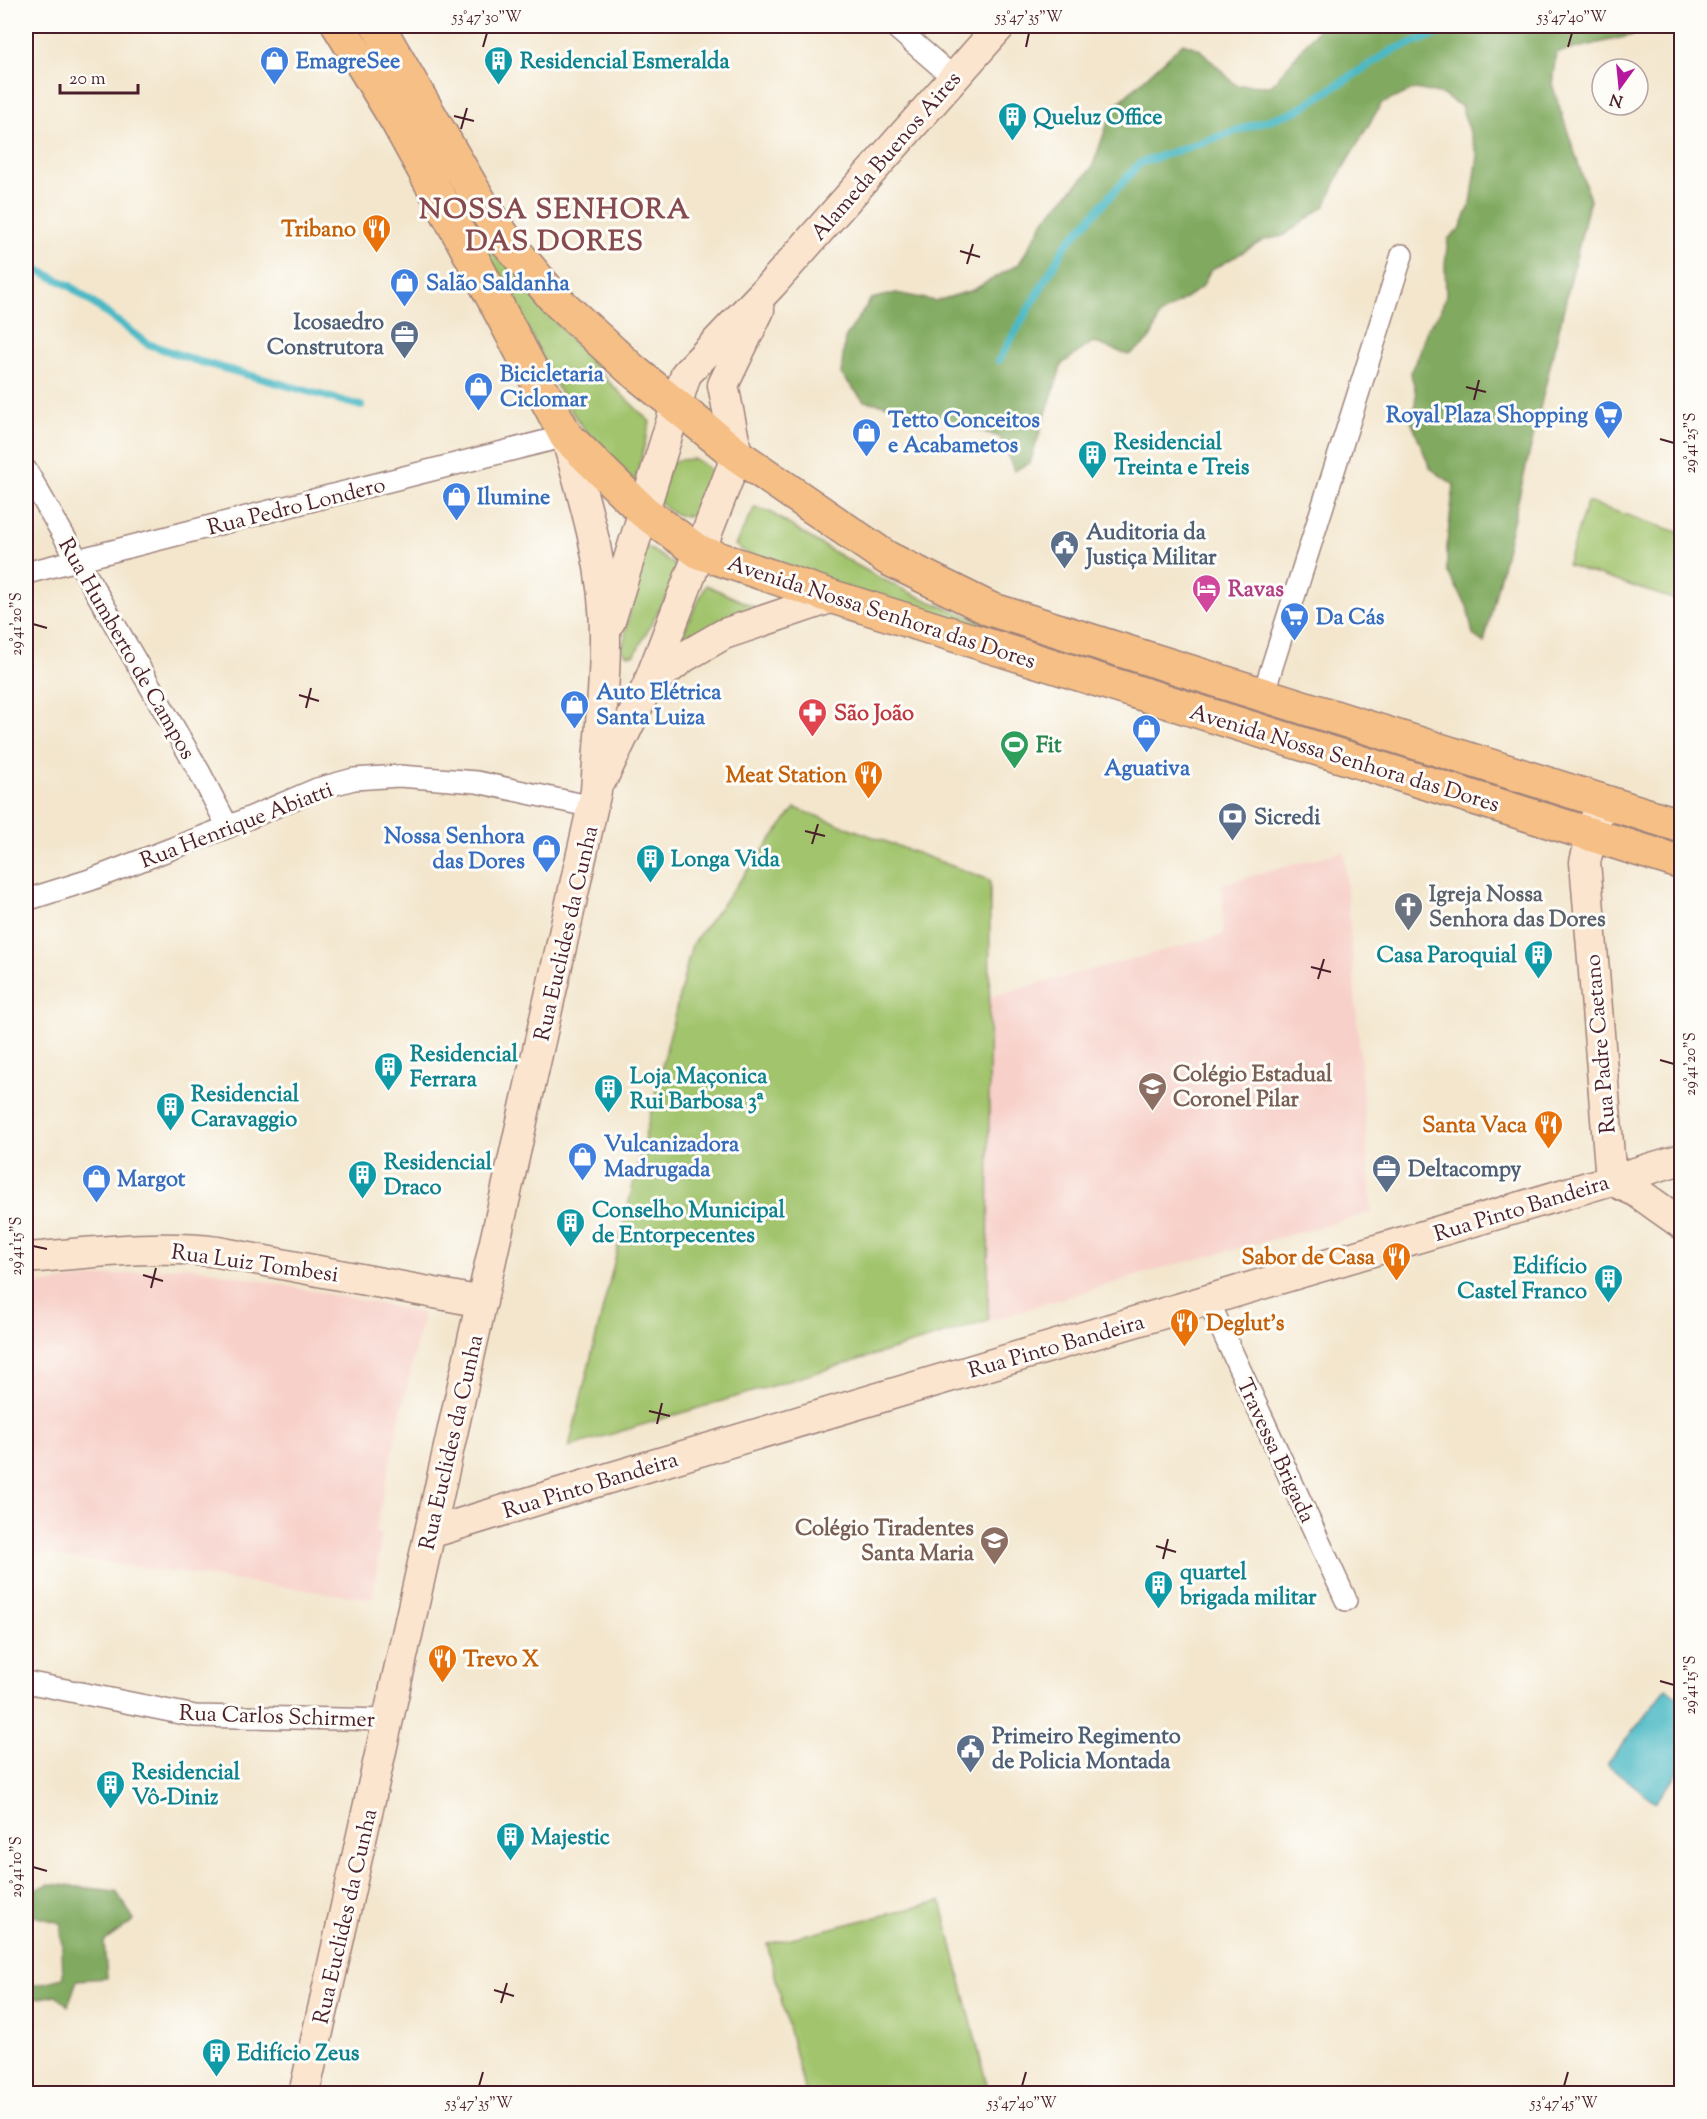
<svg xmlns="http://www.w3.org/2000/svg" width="1707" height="2119" viewBox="0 0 1707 2119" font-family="'Sorts Mill Goudy',serif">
<rect width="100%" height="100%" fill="#fdfcf7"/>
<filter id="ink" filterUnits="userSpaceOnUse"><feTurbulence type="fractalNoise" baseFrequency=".0167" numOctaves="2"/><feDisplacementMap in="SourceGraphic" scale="12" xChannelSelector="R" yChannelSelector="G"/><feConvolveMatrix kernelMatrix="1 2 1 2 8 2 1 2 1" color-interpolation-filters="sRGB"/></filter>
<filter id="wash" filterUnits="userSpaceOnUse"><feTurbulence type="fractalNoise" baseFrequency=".008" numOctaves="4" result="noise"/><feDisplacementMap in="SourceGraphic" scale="24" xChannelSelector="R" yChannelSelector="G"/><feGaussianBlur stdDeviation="1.35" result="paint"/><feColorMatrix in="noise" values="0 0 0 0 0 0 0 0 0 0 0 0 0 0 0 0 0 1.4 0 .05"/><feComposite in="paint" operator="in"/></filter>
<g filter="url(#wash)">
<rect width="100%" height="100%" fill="#f3e6cd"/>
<path fill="#f7d0c9" d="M1344,851L1372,1212L1327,1225L1159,1269L988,1321L989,997L1223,935L1222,884Z
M186,1266L423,1313L375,1532L382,1534L372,1599L26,1552V1286Z"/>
<path fill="#a2c46d" stroke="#76724c" stroke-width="1.5" d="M352,26H363L536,300L608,381L650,422L634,487L584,429L566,404L510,294Z
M694,459C700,462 709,466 712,473C714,478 713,487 712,492C708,511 692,522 673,513C668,511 663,505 659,501L669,466L678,460Z
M1587,502L1681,533L1682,592L1679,601L1567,565Z
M755,507L770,512C808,537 847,561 888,582C960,619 1043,639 1120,663L1115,672L754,558L735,545Z
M644,545L681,569L635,654C629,656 626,655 622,650Z
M706,585L763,611L674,651Z
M795,808L990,880L988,1321L569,1447L692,944Z
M941,1901L989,2093H805L767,1944Z"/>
<path fill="#81aa60" stroke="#666446" stroke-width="1.5" d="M1321,26H1671L1556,53L1552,84L1590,199L1484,643L1473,635L1467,606L1447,571V543L1454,485L1430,468L1411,420C1417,400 1418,393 1410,373L1419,354L1427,329L1440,312L1446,295L1445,265L1448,239L1460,229L1471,203L1478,156L1461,106L1441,94L1415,89L1381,104L1339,175L1325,206L1283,236L1264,240L1210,271L1202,287L1159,316C1153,338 1148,344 1128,355L1093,342L1062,364L1030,463L1014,471L1000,437L915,410L864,401L841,374L845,338L871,299L896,293L936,301L973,290L1019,264L1045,219L1092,168L1113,108L1183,43L1199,49L1236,85L1271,86Z
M49,1884L116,1891L134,1920L104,1942L107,1978L77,1980L68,2006L56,1995L29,2000L26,1995V1987L63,1978L61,1923L26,1914V1894Z"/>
<path fill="#4bb9c5" stroke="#4a6c78" stroke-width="1.5" d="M1667,1688L1681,1699V1769L1655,1802L1607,1764Z"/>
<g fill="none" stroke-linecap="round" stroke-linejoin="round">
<path stroke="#4bb9c5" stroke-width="8" d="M26,264L70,286L148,344L194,360L361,406
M999,360L1065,246L1140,163L1296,111L1393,50L1459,26"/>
</g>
</g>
<g filter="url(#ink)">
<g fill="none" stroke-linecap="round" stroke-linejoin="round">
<defs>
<path id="street" d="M894,26L954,78
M26,470L200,773L228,827
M26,573L566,436
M1263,695L1402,255
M26,900L90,880L228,827L317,789L354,779L399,776L477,782L593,807
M1208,1300L1346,1600
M26,1682L195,1716L388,1720"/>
<path id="secondary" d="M610,621L686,374L771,285L1000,26
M648,685L684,657L724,634L833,597
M603,777L648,685L737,455L723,385L759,310
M1598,810L1585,862L1611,1180
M1611,1180L1637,1192L1682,1224
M26,1258C90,1253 154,1244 218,1252L482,1302
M430,1533L579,1487L1682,1159
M304,2094L596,791C599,740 605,690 605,639C606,570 585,502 566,436"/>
<path id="primary" d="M339,26L397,121L462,239L566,436L644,512L699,552L833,597L1682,863
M378,26L482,205L508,243L555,299L631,369L737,455L887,558L990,609L1682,826"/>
</defs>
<use href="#street" stroke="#9e827c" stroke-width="24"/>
<use href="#secondary" stroke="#9e827c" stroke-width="33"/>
<use href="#primary" stroke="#9e827c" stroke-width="36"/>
<use href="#street" stroke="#fff" stroke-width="21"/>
<use href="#secondary" stroke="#fbe5cf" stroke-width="30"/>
<use href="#primary" stroke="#f5bf86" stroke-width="33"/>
</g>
</g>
<path fill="none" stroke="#4a1f2b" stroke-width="2" d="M483,47L487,33M1026,47L1029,33M1568,47L1572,33M454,116L474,121M461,129L467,108M960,251L980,257M967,264L973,244M1466,387L1486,392M1474,400L1479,380M1660,439L1674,443M33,624L47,628M299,695L319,701M306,708L311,688M805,831L825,836M812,844L818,824M1311,967L1331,972M1318,979L1324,959M1660,1060L1674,1064M33,1246L47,1249M143,1275L163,1281M151,1288L156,1268M649,1411L670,1416M657,1424L662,1403M1156,1546L1176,1552M1163,1559L1168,1539M1660,1681L1674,1685M33,1867L47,1871M494,1990L514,1996M501,2003L507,1983M479,2086L483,2072M1022,2086L1026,2072M1564,2086L1568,2072"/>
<defs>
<symbol id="shop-pin" viewBox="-11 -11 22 30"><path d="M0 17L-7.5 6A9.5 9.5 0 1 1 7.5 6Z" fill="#3f7fe0" stroke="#fdfcf7"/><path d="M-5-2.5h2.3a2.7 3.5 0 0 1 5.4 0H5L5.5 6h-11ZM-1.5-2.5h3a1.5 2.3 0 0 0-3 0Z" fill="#fff"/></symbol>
<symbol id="building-pin" viewBox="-11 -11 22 30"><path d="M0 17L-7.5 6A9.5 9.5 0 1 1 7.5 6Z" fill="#0f9aa8" stroke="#fdfcf7"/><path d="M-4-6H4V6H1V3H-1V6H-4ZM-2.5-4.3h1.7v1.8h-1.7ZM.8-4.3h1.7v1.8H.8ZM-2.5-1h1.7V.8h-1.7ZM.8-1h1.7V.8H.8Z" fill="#fff"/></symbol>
<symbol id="restaurant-pin" viewBox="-11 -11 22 30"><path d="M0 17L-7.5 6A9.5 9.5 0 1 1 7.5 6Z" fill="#e8710a" stroke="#fdfcf7"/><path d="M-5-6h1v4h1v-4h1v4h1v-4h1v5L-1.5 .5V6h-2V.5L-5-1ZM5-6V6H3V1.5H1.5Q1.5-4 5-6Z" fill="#fff"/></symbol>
<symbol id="office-pin" viewBox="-11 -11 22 30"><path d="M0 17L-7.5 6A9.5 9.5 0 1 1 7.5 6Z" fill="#5c6f8a" stroke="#fdfcf7"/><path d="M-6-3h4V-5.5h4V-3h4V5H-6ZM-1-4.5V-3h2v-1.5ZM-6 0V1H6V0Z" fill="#fff"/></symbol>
<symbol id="supermarket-pin" viewBox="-11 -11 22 30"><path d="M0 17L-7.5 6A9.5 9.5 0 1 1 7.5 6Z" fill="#3f7fe0" stroke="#fdfcf7"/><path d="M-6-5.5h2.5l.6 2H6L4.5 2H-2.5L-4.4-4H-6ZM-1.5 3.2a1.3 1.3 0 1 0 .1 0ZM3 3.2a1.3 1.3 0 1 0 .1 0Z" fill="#fff"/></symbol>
<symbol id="civic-pin" viewBox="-11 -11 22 30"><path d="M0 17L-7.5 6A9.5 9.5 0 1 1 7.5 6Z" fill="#5c6f8a" stroke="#fdfcf7"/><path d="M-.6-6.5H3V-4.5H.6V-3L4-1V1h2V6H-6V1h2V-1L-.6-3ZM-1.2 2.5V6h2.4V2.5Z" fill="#fff"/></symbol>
<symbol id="hotel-pin" viewBox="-11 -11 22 30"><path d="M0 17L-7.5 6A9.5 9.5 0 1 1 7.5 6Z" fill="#d1479c" stroke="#fdfcf7"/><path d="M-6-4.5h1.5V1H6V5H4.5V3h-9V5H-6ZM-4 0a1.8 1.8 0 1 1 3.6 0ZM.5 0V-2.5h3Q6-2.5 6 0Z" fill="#fff"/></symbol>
<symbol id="pharmacy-pin" viewBox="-11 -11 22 30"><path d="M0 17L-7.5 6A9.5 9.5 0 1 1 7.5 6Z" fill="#e0444e" stroke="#fdfcf7"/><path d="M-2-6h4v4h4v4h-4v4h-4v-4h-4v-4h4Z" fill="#fff"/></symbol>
<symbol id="stadium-pin" viewBox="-11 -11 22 30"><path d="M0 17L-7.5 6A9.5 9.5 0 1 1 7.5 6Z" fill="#2e9e5b" stroke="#fdfcf7"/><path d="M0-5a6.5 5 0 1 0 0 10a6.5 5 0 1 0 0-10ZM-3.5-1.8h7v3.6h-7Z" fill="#fff"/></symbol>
<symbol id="bank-pin" viewBox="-11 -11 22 30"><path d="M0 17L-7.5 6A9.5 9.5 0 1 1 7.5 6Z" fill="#5c6f8a" stroke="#fdfcf7"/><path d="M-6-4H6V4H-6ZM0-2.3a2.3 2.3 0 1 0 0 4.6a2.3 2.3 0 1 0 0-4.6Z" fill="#fff"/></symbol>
<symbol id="church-pin" viewBox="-11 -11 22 30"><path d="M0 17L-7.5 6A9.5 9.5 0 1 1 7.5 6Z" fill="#6b7280" stroke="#fdfcf7"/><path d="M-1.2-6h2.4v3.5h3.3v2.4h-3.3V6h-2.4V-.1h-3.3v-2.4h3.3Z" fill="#fff"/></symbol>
<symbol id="school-pin" viewBox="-11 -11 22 30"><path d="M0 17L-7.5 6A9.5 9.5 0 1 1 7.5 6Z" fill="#8d6e63" stroke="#fdfcf7"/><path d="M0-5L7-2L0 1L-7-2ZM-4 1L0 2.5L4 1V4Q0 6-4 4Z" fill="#fff"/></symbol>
</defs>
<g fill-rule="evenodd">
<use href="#shop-pin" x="258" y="44" width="33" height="45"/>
<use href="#building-pin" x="482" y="44" width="33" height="45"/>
<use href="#building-pin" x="996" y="100" width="33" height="45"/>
<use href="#restaurant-pin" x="360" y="212" width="33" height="45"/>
<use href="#shop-pin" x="388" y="266" width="33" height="45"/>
<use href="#office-pin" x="388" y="318" width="33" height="45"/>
<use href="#shop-pin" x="462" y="370" width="33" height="45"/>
<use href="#supermarket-pin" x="1592" y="398" width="33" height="45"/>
<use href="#shop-pin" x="850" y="416" width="33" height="45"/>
<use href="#building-pin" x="1076" y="438" width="33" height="45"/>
<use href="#shop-pin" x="440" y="480" width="33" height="45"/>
<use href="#civic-pin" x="1048" y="528" width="33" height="45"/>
<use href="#hotel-pin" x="1190" y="572" width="33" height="45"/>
<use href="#supermarket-pin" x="1278" y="600" width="33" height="45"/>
<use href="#shop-pin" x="558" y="688" width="33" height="45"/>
<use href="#pharmacy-pin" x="796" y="696" width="33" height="45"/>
<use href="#shop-pin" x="1130" y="712" width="33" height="45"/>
<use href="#stadium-pin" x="998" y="728" width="33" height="45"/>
<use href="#restaurant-pin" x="852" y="758" width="33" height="45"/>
<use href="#bank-pin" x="1216" y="800" width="33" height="45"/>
<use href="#shop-pin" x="530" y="832" width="33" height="45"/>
<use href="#building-pin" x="634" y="842" width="33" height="45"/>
<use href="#church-pin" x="1392" y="890" width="33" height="45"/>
<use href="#building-pin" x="1522" y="938" width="33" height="45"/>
<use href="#building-pin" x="372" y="1050" width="33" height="45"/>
<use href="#school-pin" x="1136" y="1070" width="33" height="45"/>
<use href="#building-pin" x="592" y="1072" width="33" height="45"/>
<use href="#building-pin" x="154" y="1090" width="33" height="45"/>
<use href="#restaurant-pin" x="1532" y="1108" width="33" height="45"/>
<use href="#shop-pin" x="566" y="1140" width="33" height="45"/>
<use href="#office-pin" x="1370" y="1152" width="33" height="45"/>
<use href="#building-pin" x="346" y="1158" width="33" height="45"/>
<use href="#shop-pin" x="80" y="1162" width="33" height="45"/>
<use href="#building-pin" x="554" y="1206" width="33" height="45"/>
<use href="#restaurant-pin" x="1380" y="1240" width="33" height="45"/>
<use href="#building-pin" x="1592" y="1262" width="33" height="45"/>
<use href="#restaurant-pin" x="1168" y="1306" width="33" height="45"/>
<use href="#school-pin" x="978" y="1524" width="33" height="45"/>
<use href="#building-pin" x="1142" y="1568" width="33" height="45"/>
<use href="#restaurant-pin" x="426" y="1642" width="33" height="45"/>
<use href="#civic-pin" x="954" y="1732" width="33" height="45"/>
<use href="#building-pin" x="94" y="1768" width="33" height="45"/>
<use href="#building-pin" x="494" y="1820" width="33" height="45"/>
<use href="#building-pin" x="200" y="2036" width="33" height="45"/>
</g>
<g text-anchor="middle" stroke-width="6" stroke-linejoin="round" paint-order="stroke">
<g font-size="22" font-weight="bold" fill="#366cbe" stroke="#fdfcf7" text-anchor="start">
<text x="296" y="68">EmagreSee</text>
<text x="426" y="290">Salão Saldanha</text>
<text x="500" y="381">Bicicletaria<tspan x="500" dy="25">Ciclomar</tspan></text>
<text x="1588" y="422" text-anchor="end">Royal Plaza Shopping</text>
<text x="888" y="427">Tetto Conceitos<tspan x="888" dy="25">e Acabametos</tspan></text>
<text x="477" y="504">Ilumine</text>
<text x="1316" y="624">Da Cás</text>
<text x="596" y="699">Auto Elétrica<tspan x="596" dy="25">Santa Luiza</tspan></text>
<text x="1147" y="775" text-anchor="middle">Aguativa</text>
<text x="525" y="843" text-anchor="end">Nossa Senhora<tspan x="525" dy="25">das Dores</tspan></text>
<text x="604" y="1151">Vulcanizadora<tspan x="604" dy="25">Madrugada</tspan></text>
<text x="117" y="1186">Margot</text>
</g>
<g font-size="22" font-weight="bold" fill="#0d838f" stroke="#fdfcf7" text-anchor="start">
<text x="520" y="68">Residencial Esmeralda</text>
<text x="1033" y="124">Queluz Office</text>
<text x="1114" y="449">Residencial<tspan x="1114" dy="25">Treinta e Treis</tspan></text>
<text x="671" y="866">Longa Vida</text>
<text x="1517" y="962" text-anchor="end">Casa Paroquial</text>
<text x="410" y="1061">Residencial<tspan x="410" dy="25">Ferrara</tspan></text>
<text x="630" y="1083">Loja Maçonica<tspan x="630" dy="25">Rui Barbosa 3ª</tspan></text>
<text x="191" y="1101">Residencial<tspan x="191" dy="25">Caravaggio</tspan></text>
<text x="384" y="1169">Residencial<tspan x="384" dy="25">Draco</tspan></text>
<text x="592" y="1217">Conselho Municipal<tspan x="592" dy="25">de Entorpecentes</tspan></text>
<text x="1587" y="1273" text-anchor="end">Edifício<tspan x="1587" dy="25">Castel Franco</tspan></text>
<text x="1180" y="1579">quartel<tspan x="1180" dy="25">brigada militar</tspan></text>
<text x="132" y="1779">Residencial<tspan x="132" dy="25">Vô-Diniz</tspan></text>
<text x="531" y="1844">Majestic</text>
<text x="237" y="2060">Edifício Zeus</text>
</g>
<g font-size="22" fill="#4a1f2b" stroke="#fdfcf7">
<text transform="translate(885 155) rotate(-49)" y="8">Alameda Buenos Aires</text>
<text transform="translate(296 505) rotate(-14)" y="8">Rua Pedro Londero</text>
<text transform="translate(882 611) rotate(18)" y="8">Avenida Nossa Senhora das Dores</text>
<text transform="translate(128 648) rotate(60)" y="8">Rua Humberto de Campos</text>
<text transform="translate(1345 757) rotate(17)" y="8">Avenida Nossa Senhora das Dores</text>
<text transform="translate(236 824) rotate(-21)" y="8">Rua Henrique Abiatti</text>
<text transform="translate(565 933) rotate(-77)" y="8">Rua Euclides da Cunha</text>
<text transform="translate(1599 1044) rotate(-95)" y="8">Rua Padre Caetano</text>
<text transform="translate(1521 1207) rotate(-17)" y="8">Rua Pinto Bandeira</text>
<text transform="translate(255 1262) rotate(8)" y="8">Rua Luiz Tombesi</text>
<text transform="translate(1056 1345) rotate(-16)" y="8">Rua Pinto Bandeira</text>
<text transform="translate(450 1442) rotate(-77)" y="8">Rua Euclides da Cunha</text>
<text transform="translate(1277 1450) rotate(65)" y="8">Travessa Brigada</text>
<text transform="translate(590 1484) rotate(-17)" y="8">Rua Pinto Bandeira</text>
<text transform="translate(277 1715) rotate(2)" y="8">Rua Carlos Schirmer</text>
<text transform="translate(344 1916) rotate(-77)" y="8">Rua Euclides da Cunha</text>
</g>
<g font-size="22" font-weight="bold" fill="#c56008" stroke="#fdfcf7" text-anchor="end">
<text x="356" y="236">Tribano</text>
<text x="847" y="782">Meat Station</text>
<text x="1527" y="1132">Santa Vaca</text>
<text x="1375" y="1264">Sabor de Casa</text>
<text x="1206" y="1330" text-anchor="start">Deglut's</text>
<text x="463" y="1666" text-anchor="start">Trevo X</text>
</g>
<g font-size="22" font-weight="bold" fill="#4e5e75" stroke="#fdfcf7" text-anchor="start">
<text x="384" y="329" text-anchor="end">Icosaedro<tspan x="384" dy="25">Construtora</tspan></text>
<text x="1086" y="539">Auditoria da<tspan x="1086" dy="25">Justiça Militar</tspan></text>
<text x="1254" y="824">Sicredi</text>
<text x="1408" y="1176">Deltacompy</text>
<text x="992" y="1743">Primeiro Regimento<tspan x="992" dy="25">de Policia Montada</tspan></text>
</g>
<g font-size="22" font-weight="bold" fill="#b23c85" stroke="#fdfcf7" text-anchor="start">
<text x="1228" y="596">Ravas</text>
</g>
<g font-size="22" font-weight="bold" fill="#be3a42" stroke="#fdfcf7" text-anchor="start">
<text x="834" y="720">São João</text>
</g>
<g font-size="22" font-weight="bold" fill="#27864d" stroke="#fdfcf7" text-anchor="start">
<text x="1036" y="752">Fit</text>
</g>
<g font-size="22" font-weight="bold" fill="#5b616d" stroke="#fdfcf7" text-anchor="start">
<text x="1429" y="901">Igreja Nossa<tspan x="1429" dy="25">Senhora das Dores</tspan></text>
</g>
<g font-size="22" font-weight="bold" fill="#785e54" stroke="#fdfcf7" text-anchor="start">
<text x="1173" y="1081">Colégio Estadual<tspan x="1173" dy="25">Coronel Pilar</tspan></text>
<text x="974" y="1535" text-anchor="end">Colégio Tiradentes<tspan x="974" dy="25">Santa Maria</tspan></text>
</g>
<g font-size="28" font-weight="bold" letter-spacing="1.5" fill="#864a4f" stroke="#fdfcf7">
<text x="555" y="218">NOSSA SENHORA<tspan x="555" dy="32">DAS DORES</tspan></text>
</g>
</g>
<rect width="1707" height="2119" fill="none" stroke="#fdfcf7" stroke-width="66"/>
<g transform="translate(1620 87) rotate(195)"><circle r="28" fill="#fdfcf7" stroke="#b5a4a5" stroke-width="1.5"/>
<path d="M0-4.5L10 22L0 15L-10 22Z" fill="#b5179e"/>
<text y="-9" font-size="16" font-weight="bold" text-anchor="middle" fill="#4a1f2b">N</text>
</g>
<path d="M60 84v9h78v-9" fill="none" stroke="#4a1f2b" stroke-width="3"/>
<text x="69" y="84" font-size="18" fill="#4a1f2b" stroke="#fdfcf7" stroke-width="4.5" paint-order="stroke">20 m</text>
<rect x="33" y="33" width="1641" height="2053" fill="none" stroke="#4a1f2b" stroke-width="2"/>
<g font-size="15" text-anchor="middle" fill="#4a1f2b">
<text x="487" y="22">53°47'30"W</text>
<text x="1029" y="22">53°47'35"W</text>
<text x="1572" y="22">53°47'40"W</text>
<text transform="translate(1690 443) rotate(-90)" y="5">29°41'25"S</text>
<text transform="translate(16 624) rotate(-90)" y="5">29°41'20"S</text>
<text transform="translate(1690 1064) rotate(-90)" y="5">29°41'20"S</text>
<text transform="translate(16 1246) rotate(-90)" y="5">29°41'15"S</text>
<text transform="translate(1690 1685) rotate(-90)" y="5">29°41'15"S</text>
<text transform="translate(16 1867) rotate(-90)" y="5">29°41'10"S</text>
<text x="479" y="2108">53°47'35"W</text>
<text x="1022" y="2108">53°47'40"W</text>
<text x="1564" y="2108">53°47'45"W</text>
</g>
</svg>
